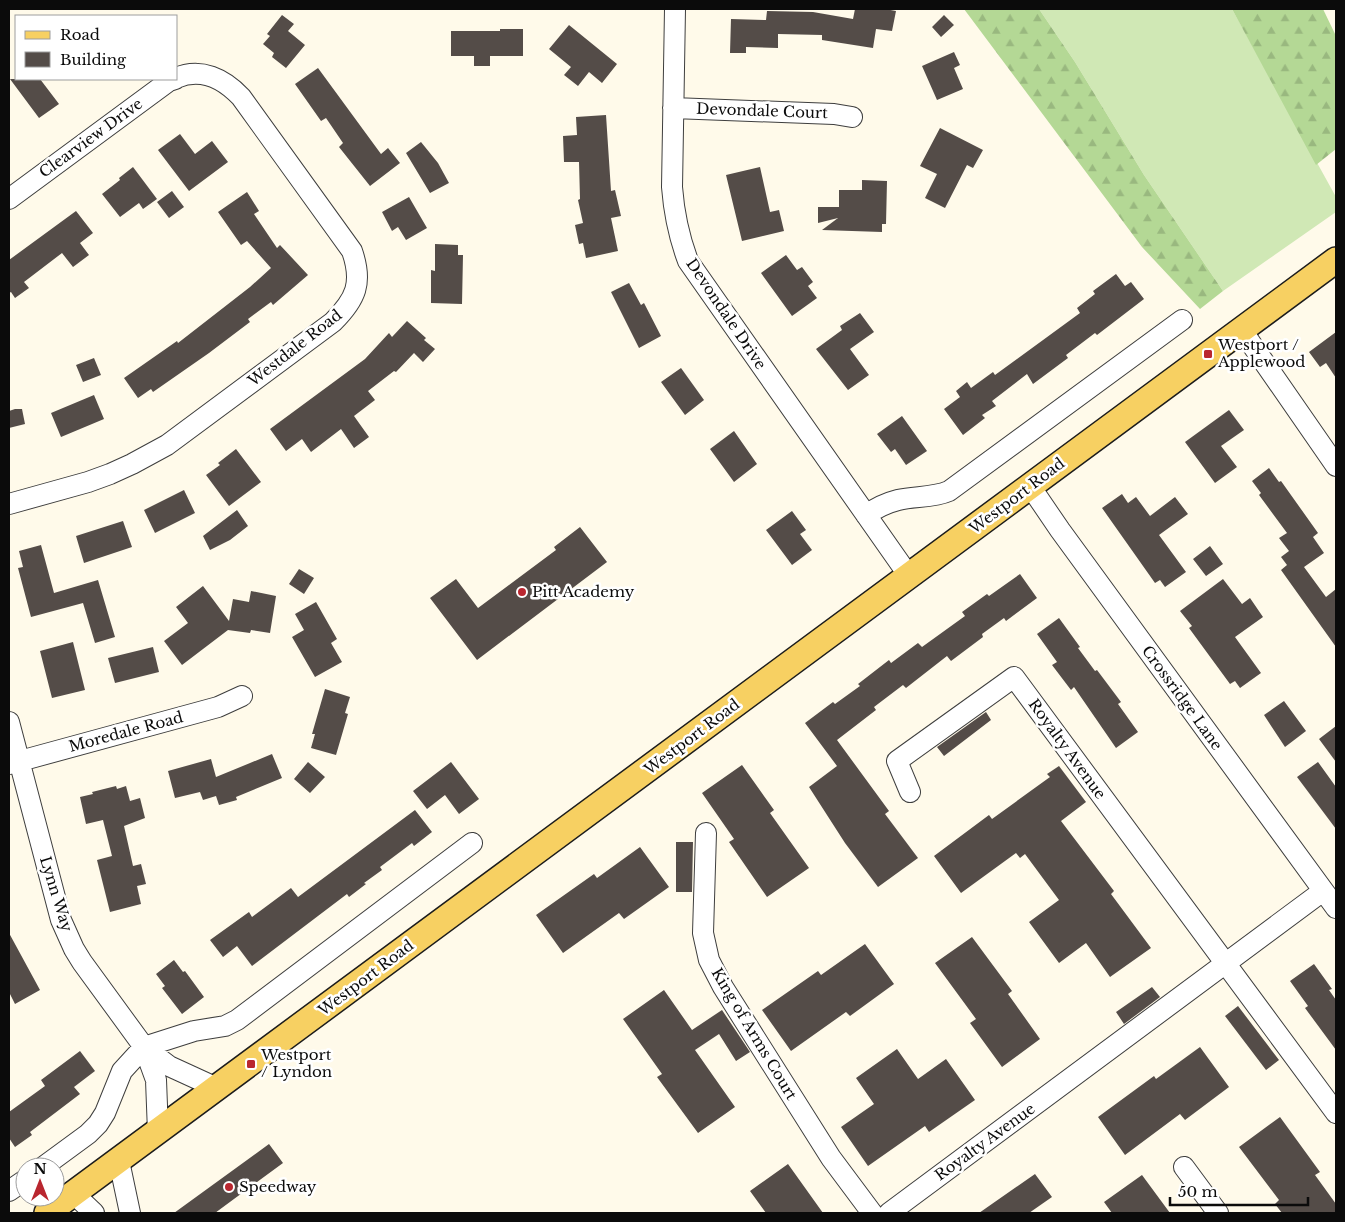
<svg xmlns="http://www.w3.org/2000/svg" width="1345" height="1222" viewBox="0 0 1345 1222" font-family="'Libre Baskerville',serif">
<defs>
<pattern id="forest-firs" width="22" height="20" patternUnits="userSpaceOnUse" patternTransform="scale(1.25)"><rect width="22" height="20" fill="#b4d895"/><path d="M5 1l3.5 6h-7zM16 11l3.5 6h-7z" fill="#99b87f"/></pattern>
</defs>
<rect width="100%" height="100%" fill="#fffaea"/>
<path fill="#d0e8b5" d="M1039,9H1232L1336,197V212L1223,291L1144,175L1075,62Z"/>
<path fill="url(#forest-firs)" d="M964,9H1039L1075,62L1144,175L1223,291L1200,309L1142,247Z
M1232,9H1323L1336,36V149L1316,165Z"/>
<path fill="#544c48" d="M855,9H885L896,11L892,31L876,29L873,48L822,40V35L778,34V48L746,47V53H730L731,19L766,20L767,11L813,12L853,19Z
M282,15L294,24L288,31L305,45L286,68L272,57L274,53L263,44L270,36L267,34Z
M944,15L954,25L941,37L932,27Z
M569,25L617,64L602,83L589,72L578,86L564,75L571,67L549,49Z
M500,29H523V56H490V66H474V56H451V31H500Z
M954,52L960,65L954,68L963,89L937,100L922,66Z
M318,68L381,154L388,148L400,163L370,186L339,147L343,143L326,118L321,121L295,84Z
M10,79H40L59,104L39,118Z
M606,115L611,191L615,190L621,216L611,218L618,251L586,258L583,243L579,244L575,225L583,223L578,200L580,199L579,162H564L563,136L577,135L576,117Z
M940,128L983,150L973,168L967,165L945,208L925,198L937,174L920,166Z
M180,134L195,154L212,141L228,162L189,191L158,150Z
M421,142L438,163L449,183L430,193L406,153Z
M133,167L157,199L143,209L139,203L120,217L102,194L120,180L119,178Z
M760,167L770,212L779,210L784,231L742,241L726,175Z
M862,180L887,181L886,224H882V232L822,230L838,218L818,223V207H839V190H862Z
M172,191L184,207L169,218L157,202Z
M247,192L259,211L254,214L277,248L280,245L308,275L273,305L271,302L248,319L250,322L209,353L153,392L151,389L138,398L124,378L177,341L178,343L250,287L271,268L247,241L241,245L218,212Z
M409,197L427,228L406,240L398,227L392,231L382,212Z
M76,211L93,233L80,243L89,255L73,267L62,253L24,282L29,288L15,298L11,292L9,293V260Z
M435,244L458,245V255H463L462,304L431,303V270L435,271Z
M786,255L797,270L802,267L813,282L808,286L817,298L792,316L761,273Z
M1116,274L1125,286L1131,282L1144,299L1097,335L1095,333L1066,355L1068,358L1033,384L1027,374L992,401L996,406L982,415L985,418L963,435L944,409L960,397L956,391L967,382L971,388L993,372L995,375L1080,313L1077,308L1095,294L1093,291Z
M629,283L641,305L644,303L661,336L639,348L611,292Z
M860,313L874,332L850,349L869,375L848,390L816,349L842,330L840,326Z
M407,321L426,338L424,340L435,349L423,362L414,353L396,372L394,371L368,391L375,400L354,416L369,437L354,448L341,429L311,452L302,439L286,451L270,429L365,359L389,333L392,337Z
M1336,332V378L1326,363L1320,367L1309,352Z
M94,358L101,375L83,382L76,365Z
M681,368L704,400L685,415L661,382Z
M94,395L104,419L61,437L51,413Z
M15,409H22L25,424L9,428V411Z
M1229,410L1244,430L1221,446L1237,467L1215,483L1185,442Z
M902,416L927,451L906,465L895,449L891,452L877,434Z
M734,431L757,464L734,482L710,449Z
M236,449L261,482L229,506L206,475L220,465L218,463Z
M1269,468L1279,482L1281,481L1318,533L1313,537L1324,553L1304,567L1326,597L1336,589V647L1281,570L1287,565L1281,557L1289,551L1279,538L1287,533L1259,495L1261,493L1252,481Z
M184,490L195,513L155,533L144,510Z
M1122,494L1128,503L1136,497L1150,516L1175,497L1188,514L1159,535L1186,572L1165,587L1160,580L1155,583L1102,508Z
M237,510L248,526L230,540L210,550L203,536Z
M792,511L806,530L800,534L812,550L792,565L766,530Z
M123,521L132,547L84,563L76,536Z
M580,527L607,562L477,660L430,598L456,579L478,608L556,550L554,547Z
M41,545L54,593L98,580L115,637L95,643L83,603L31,617L18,568L23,567L19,551Z
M1210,546L1223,564L1206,576L1193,559Z
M299,569L314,578L304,594L289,584Z
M1020,574L1037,598L1006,621L1004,618L982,634L983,637L951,661L947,656L906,688L903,685L874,707L876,710L837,740L889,811L885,814L918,858L878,887L845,843L809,787L837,766L805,723L833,702L835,704L860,686L858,684L889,660L891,663L918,643L922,647L965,616L962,612L987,594L989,596Z
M1223,579L1242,604L1250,598L1263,617L1235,637L1261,673L1240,688L1235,681L1230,684L1189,628L1192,626L1180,611Z
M203,586L229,621L233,599L249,602L251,591L276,596L270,633L251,630L250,633L228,630L182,665L164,641L188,623L176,607Z
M316,602L337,639L331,643L342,662L315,677L292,637L304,630L295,614Z
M1059,618L1080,647L1078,648L1095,671L1097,670L1121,702L1118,704L1138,732L1116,748L1074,687L1071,690L1052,665L1057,662L1037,634Z
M73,642L85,690L52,698L40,651Z
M153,647L159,672L115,683L108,658Z
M325,689L350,697L345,713L348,714L336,755L311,748L315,734H312Z
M1284,701L1306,731L1285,747L1264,715Z
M986,712L991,720L944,756L937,747Z
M1336,726V762L1319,739Z
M272,754L282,778L236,797L237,800L219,805L216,796L203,800L200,792L175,798L168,771L211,759L216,777Z
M308,762L325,777L310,793L294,779Z
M451,762L479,799L459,814L445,795L427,809L413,791Z
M1318,762L1336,787V829L1297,777Z
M742,765L774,810L770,813L809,868L767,897L729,842L734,839L702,793Z
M1059,766L1086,802L1061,821L1114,891L1111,894L1151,948L1110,977L1086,943L1059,963L1029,922L1059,900L1025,854L1020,858L1016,853L961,893L934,856L989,815L992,819L1050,777L1047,774Z
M116,786L117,789L126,786L130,801L140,798L145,818L124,826L133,866L141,864L146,884L137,886L141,904L110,912L97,860L112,856L103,820L86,824L80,797L93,794L92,792Z
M415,810L432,832L414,846L412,843L380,867L382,870L364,883L366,884L349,897L347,894L252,966L237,946L223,957L210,940L249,912L252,917L291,888L298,897Z
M676,842H693L692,892H676Z
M640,847L669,887L624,919L619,913L563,953L536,915L594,874L597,878Z
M9,933L40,990L15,1004L9,992Z
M972,937L1012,991L1008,994L1040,1039L1002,1067L970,1023L976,1019L935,963Z
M865,944L894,984L850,1016L846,1012L791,1051L762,1010L818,971L821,975Z
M174,960L183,972L185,971L204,997L182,1014L162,988L165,986L156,974Z
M1314,964L1332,989L1329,990L1336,1000V1050L1305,1008L1308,1006L1290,981Z
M1152,987L1160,997L1124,1024L1116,1012Z
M664,990L692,1030L722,1010L750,1052L736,1061L719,1034L695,1050L735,1107L698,1133L657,1077L662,1074L623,1019Z
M1238,1006L1279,1060L1266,1070L1225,1016Z
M1200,1047L1229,1087L1185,1120L1180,1114L1125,1155L1098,1117L1154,1076L1156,1079Z
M897,1049L918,1079L946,1059L975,1100L929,1132L925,1126L868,1166L841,1127L874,1104L856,1078Z
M80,1051L95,1071L74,1087L80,1094L30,1132L32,1135L15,1147L9,1138V1112L45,1086L41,1080Z
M1280,1117L1320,1172L1315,1175L1336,1204V1213H1282L1275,1204L1279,1200L1239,1147Z
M269,1144L283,1163L215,1213H174Z
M788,1164L823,1213H766L750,1191Z
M1035,1174L1052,1197L1029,1213H979Z
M1142,1175L1170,1213H1112L1104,1202Z"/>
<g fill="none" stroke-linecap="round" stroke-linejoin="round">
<defs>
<path id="minor" d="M675,9L672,187C674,213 679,237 688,261L909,576
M673,108L834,114L852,117
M9,199L169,81L175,79
M1241,329L1336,466
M1030,486L1060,530L1336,908
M9,504L88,482L110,474L132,464L167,445L333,322C356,299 363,283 352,251L241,97C224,79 201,67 176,78
M866,515C876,508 886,503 898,500C915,496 933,498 949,491L1182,320
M9,722L61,920L74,949L82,962L144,1047L169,1066L217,1088
M9,764L218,707L242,696
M910,792L897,761L1014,677L1336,1113
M706,833L703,933L709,960L723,987L831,1158L872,1213
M144,1047L156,1080L158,1132
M119,1161L130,1213
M43,1167L88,1134L98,1124L105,1113L122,1071L144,1047L194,1031L225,1026L237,1020L472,843
M1184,1167L1218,1213
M9,1191L25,1180
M74,1194L94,1213
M889,1213L1323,891"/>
<path id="major" d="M47,1213L1336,260"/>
</defs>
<use href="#minor" stroke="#3e3e3e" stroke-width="22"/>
<use href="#major" stroke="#1c1c1c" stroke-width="28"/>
<use href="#minor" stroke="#fff" stroke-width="20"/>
<use href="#major" stroke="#f7d062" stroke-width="25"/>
</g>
<g fill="#b9262f" stroke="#fff" stroke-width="2">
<rect x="1203" y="349" width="10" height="10" rx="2.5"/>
<circle cx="522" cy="592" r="5"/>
<rect x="246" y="1059" width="10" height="10" rx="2.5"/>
<circle cx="229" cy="1187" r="5"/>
</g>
<g text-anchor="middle" stroke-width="5" stroke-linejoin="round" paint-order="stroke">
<g font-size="15" fill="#0b0b0b" stroke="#fff">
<text transform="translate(762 111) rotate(2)" y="5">Devondale Court</text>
<text transform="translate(91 138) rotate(-36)" y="5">Clearview Drive</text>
<text transform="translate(726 314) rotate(56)" y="5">Devondale Drive</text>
<text transform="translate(295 348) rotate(-38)" y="5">Westdale Road</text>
<text transform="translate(1017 496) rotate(-37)" y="5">Westport Road</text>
<text transform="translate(1182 698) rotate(54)" y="5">Crossridge Lane</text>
<text transform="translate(126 732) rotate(-15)" y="5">Moredale Road</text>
<text transform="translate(692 737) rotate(-37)" y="5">Westport Road</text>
<text transform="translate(1067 749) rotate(54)" y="5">Royalty Avenue</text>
<text transform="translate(56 894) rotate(73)" y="5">Lynn Way</text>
<text transform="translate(366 978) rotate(-37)" y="5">Westport Road</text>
<text transform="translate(754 1034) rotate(59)" y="5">King of Arms Court</text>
<text transform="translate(985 1142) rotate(-36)" y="5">Royalty Avenue</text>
</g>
<g font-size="15" fill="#0b0b0b" stroke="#fff" text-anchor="start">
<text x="1218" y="350">Westport /<tspan x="1218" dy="17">Applewood</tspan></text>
<text x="532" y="597">Pitt Academy</text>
<text x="261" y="1060">Westport<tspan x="261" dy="17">/ Lyndon</tspan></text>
<text x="239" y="1192">Speedway</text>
</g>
</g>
<rect width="1345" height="1222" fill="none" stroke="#0b0b0b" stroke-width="20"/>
<rect x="15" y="15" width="162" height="65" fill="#ffffff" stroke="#9d9d9d"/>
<rect x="25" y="31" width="25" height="8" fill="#f7d062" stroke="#9d9d9d"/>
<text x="60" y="40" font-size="15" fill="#0b0b0b">Road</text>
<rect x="25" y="52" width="25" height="15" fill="#544c48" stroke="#9d9d9d"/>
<text x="60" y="65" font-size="15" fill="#0b0b0b">Building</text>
<g transform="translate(40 1182)"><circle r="24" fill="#ffffff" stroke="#9d9d9d"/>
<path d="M0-4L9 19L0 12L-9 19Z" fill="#b9262f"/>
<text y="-8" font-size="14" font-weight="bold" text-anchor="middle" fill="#0b0b0b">N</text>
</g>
<path d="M1170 1197v8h138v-8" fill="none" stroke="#0b0b0b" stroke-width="2.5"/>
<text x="1178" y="1197" font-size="15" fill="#0b0b0b" stroke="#ffffff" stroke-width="4" paint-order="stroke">50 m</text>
</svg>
